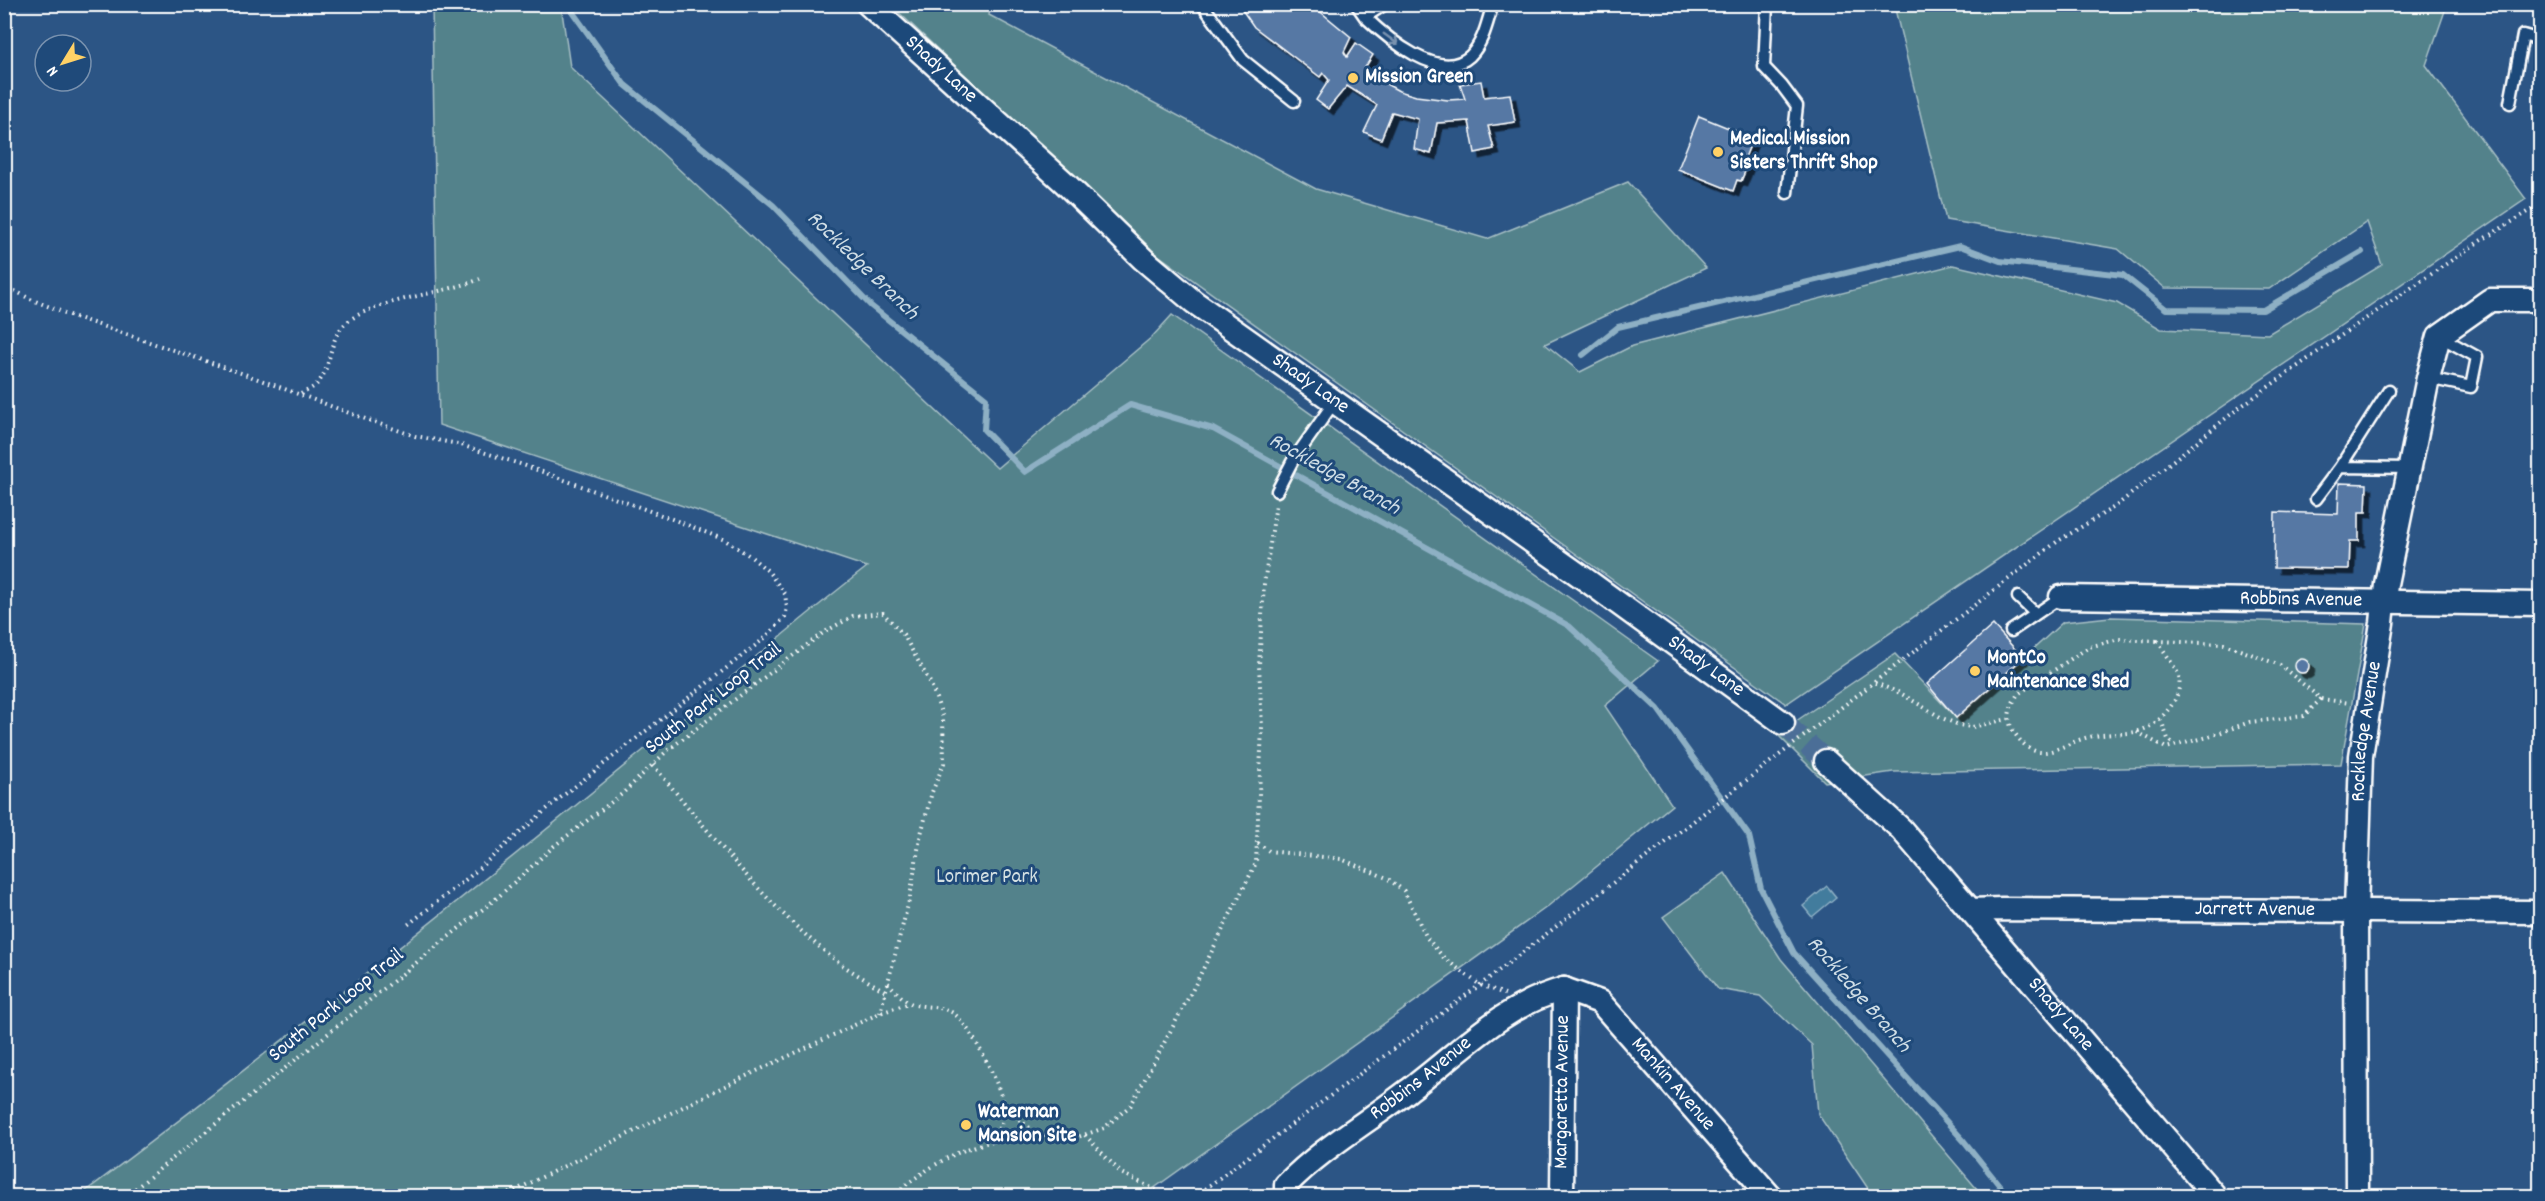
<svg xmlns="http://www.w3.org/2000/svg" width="2545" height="1201" font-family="Dekko,sans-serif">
<defs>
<filter id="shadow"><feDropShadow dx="5.5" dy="5.5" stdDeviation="0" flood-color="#0009"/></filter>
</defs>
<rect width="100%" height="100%" fill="#2c5585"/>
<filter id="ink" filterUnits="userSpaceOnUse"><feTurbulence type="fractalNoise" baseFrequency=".0167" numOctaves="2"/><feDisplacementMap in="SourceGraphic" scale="12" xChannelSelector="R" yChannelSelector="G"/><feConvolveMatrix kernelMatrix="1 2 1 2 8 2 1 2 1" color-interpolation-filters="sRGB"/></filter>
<g filter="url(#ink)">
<path fill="#52828b" stroke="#a8c0c5" stroke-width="1.5" d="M432,5H561L570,67L997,468L1152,337L1172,315L1658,661L1605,706L1672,805L1547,907L1143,1196H79C273,1051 463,898 651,744C723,685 793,624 867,567L439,425Z
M891,5H991L989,15L1316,189L1487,239L1628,182L1706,268L1545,344L1580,372L1632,346L1953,265L2117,303L2161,329L2268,334L2382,265L2367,222L2269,289L2165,288L2118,249L1946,220L1894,5H2447L2426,65L2526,199L1786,704L1144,245Z
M2110,617L2366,624L2341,764L1893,772L1825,782L1777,734L1895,654L1957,719L2063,622Z
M1725,873L1781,959L1983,1196H1873L1818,1114L1812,1045L1760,996L1718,989L1663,917Z"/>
<path fill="#437c9d" stroke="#8eb0c4" stroke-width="1.5" d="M1827,886L1836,897L1812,917L1803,906Z"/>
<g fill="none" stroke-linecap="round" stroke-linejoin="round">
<path stroke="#8eb0c4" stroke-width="6" d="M571,4L569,7L624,84L773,205L871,306L986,398L984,430L1025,472L1130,405L1213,429L1569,626L1658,709L1749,836L1761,889L1794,953L1964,1141L2008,1196
M1583,355L1618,327L1960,246L2000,261L2123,275L2166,309L2263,310L2362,252"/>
</g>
<path fill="#5678a4" stroke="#fff" stroke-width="1.5" filter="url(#shadow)" d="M1238,4H1311L1351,37L1344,52L1347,57L1356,43L1373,55L1364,69L1388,85L1399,91L1416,96L1448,100L1465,99L1460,84L1481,81L1484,97L1510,94L1515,122L1488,126L1494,149L1475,153L1469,121L1437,123L1431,154L1414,149L1418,119L1392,112L1381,139L1364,132L1377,105L1347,86L1328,109L1316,100L1329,80L1323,73L1320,77L1254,27Z
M1699,116L1753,138L1744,160L1749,162L1741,181L1737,180L1733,191L1678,169Z
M2339,483L2367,484L2366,512H2359V541H2350L2349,569L2274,568L2275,512L2338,514Z
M1993,625L2023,658L1956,718L1927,684Z
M2295 666a7 7 0 1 1 14 0a7 7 0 1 1-14 0Z"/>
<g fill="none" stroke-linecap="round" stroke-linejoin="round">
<path stroke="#4c6e97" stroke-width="22" stroke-dasharray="22 11" stroke-linecap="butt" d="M1783,723L1826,761"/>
<defs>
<path id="service" d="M1202,4L1243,60L1294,101
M1356,4L1365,17
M1385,4L1365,17C1386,37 1440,84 1470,56C1484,42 1487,22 1493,4
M1767,4L1764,67L1782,86L1797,106L1787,193
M2510,103L2523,35L2540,40
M2428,378L2471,387L2477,357L2439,336
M2340,467L2389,390
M1277,491L1292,462L1335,401
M2316,499L2340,467L2409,468
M2018,597L2036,614
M2011,631L2061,597"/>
<g id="minor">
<path id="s1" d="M868,4L1065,183L1143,259L1194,302L1589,582L1783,723"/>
<path id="s2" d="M2061,597L2540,604"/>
<path id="s3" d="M1826,761L1901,829L2215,1196"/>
<path id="s4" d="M1970,910L2002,909L2540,912"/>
<path id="s5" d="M1564,989L1600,1002L1770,1196"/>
<path id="s6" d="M1286,1196V1185C1323,1147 1368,1122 1409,1090C1459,1053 1502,1005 1564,989"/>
<path id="s7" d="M1562,1196L1564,989"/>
<path id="s8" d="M2357,1196L2356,911L2361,756L2382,623L2386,584L2428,378L2439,336L2490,300H2540"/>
</g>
</defs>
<use href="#service" stroke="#fff" stroke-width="15"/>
<use href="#minor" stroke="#fff" stroke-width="27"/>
<path stroke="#fff" stroke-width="4" stroke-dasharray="1.5 4.5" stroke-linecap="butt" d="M4,285L30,299L75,317L247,375L371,421L415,436L458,444L526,466L672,519L725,540L750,556L768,571L785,594L787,608L785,617L765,638L555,802L469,877L405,927
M301,394C306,391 313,388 317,384C332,368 328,341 344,325C368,300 445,294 480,279
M1875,683L1900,693L1942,718L1959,725L1972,727L2008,719
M2321,699L2350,703
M2161,720L2168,739L2174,745
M2137,732L2166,748L2208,737L2250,722L2304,716L2321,699L2280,665L2224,644L2158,641C2162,649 2178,671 2179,676C2181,687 2177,698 2171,706C2146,739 2130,731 2094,736C2061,741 2040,772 2014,732C2005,719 2010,706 2018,694L2089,647L2119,639L2158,641
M653,765C711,834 769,910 842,965C856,974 871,983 885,991
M1258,843L1269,851L1341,859L1387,878L1404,891L1427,938L1444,958L1480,985L1505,994
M888,983C895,990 903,1000 912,1004C926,1008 940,1005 953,1013C970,1024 1004,1090 1004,1110C1005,1123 996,1132 989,1142
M1005,1108L1036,1133L1052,1137H1078L1104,1128L1131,1105L1194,987L1256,863L1262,727L1259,665L1264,584L1276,504
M1085,1135L1121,1173L1168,1196
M126,1196L498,897L554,846L622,794L668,750L823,633L853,616L883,613L903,634L931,684L943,718L944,763L932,792L920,838L910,897L880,1013
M504,1196L723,1087L880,1013L910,1003
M892,1196C920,1173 953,1150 990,1142C1005,1139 1020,1137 1036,1133
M1195,1196L1480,985L2058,541L2116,506L2240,407L2349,330L2480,241L2540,205"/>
<use href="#service" stroke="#1f4a7a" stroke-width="10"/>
<use href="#minor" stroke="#1f4a7a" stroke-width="22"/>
</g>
<defs><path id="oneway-shaft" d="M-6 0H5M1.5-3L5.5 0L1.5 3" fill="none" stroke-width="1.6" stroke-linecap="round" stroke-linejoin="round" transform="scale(1.5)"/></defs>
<use stroke="#7992af" href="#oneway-shaft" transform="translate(1391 39) rotate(36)"/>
</g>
<g fill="#ffd166" stroke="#1f4a7a" stroke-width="2">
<circle cx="1353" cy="78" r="6"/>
<circle cx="1718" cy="152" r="6"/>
<circle cx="1975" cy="671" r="6"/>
<circle cx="966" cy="1125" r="6"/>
</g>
<g text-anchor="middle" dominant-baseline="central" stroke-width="6" stroke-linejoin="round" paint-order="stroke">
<g font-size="21" fill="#fff" stroke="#1f4a7a">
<text stroke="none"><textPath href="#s1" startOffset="98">Shady Lane</textPath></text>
<text stroke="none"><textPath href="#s1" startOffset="584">Shady Lane</textPath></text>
<text stroke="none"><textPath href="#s2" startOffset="240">Robbins Avenue</textPath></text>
<text stroke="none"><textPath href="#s1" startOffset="1070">Shady Lane</textPath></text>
<text transform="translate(714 699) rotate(-38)">South Park Loop Trail</text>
<text stroke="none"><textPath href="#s8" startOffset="465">Rockledge Avenue</textPath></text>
<text stroke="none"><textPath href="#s4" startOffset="285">Jarrett Avenue</textPath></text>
<text transform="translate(337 1006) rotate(-39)">South Park Loop Trail</text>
<text stroke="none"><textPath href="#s3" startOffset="346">Shady Lane</textPath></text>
<text stroke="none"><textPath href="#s6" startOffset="183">Robbins Avenue</textPath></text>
<text stroke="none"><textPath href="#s5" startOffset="148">Mankin Avenue</textPath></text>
<text stroke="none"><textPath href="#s7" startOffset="104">Margaretta Avenue</textPath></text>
</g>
<g font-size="21" font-weight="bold" fill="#fff" stroke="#1f4a7a" text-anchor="start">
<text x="1365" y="78">Mission Green</text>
<text x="1730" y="140">Medical Mission<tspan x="1730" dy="24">Sisters Thrift Shop</tspan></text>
<text x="1987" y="659">MontCo<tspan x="1987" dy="24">Maintenance Shed</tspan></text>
<text x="978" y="1113">Waterman<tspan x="978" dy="24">Mansion Site</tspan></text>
</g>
<g font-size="21" fill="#d4e0e2" stroke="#1f4a7a">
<text x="987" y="878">Lorimer Park</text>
</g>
<g font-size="22" font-style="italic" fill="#d0dee6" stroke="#1f4a7a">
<text transform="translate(862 266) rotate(44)">Rockledge Branch</text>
<text transform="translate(1334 475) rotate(29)">Rockledge Branch</text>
<text transform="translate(1858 995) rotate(49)">Rockledge Branch</text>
</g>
</g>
<rect width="2545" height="1201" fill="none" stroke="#1f4a7a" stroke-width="24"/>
<rect x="12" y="12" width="2521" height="1177" fill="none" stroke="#fff" stroke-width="2" filter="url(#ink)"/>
<g transform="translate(63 63) rotate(232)"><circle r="28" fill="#1f4a7a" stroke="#7992af" stroke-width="1.5"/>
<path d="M0-4.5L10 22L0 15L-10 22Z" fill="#ffd166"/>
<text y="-9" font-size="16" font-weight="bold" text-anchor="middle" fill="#ffffff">N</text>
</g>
</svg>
